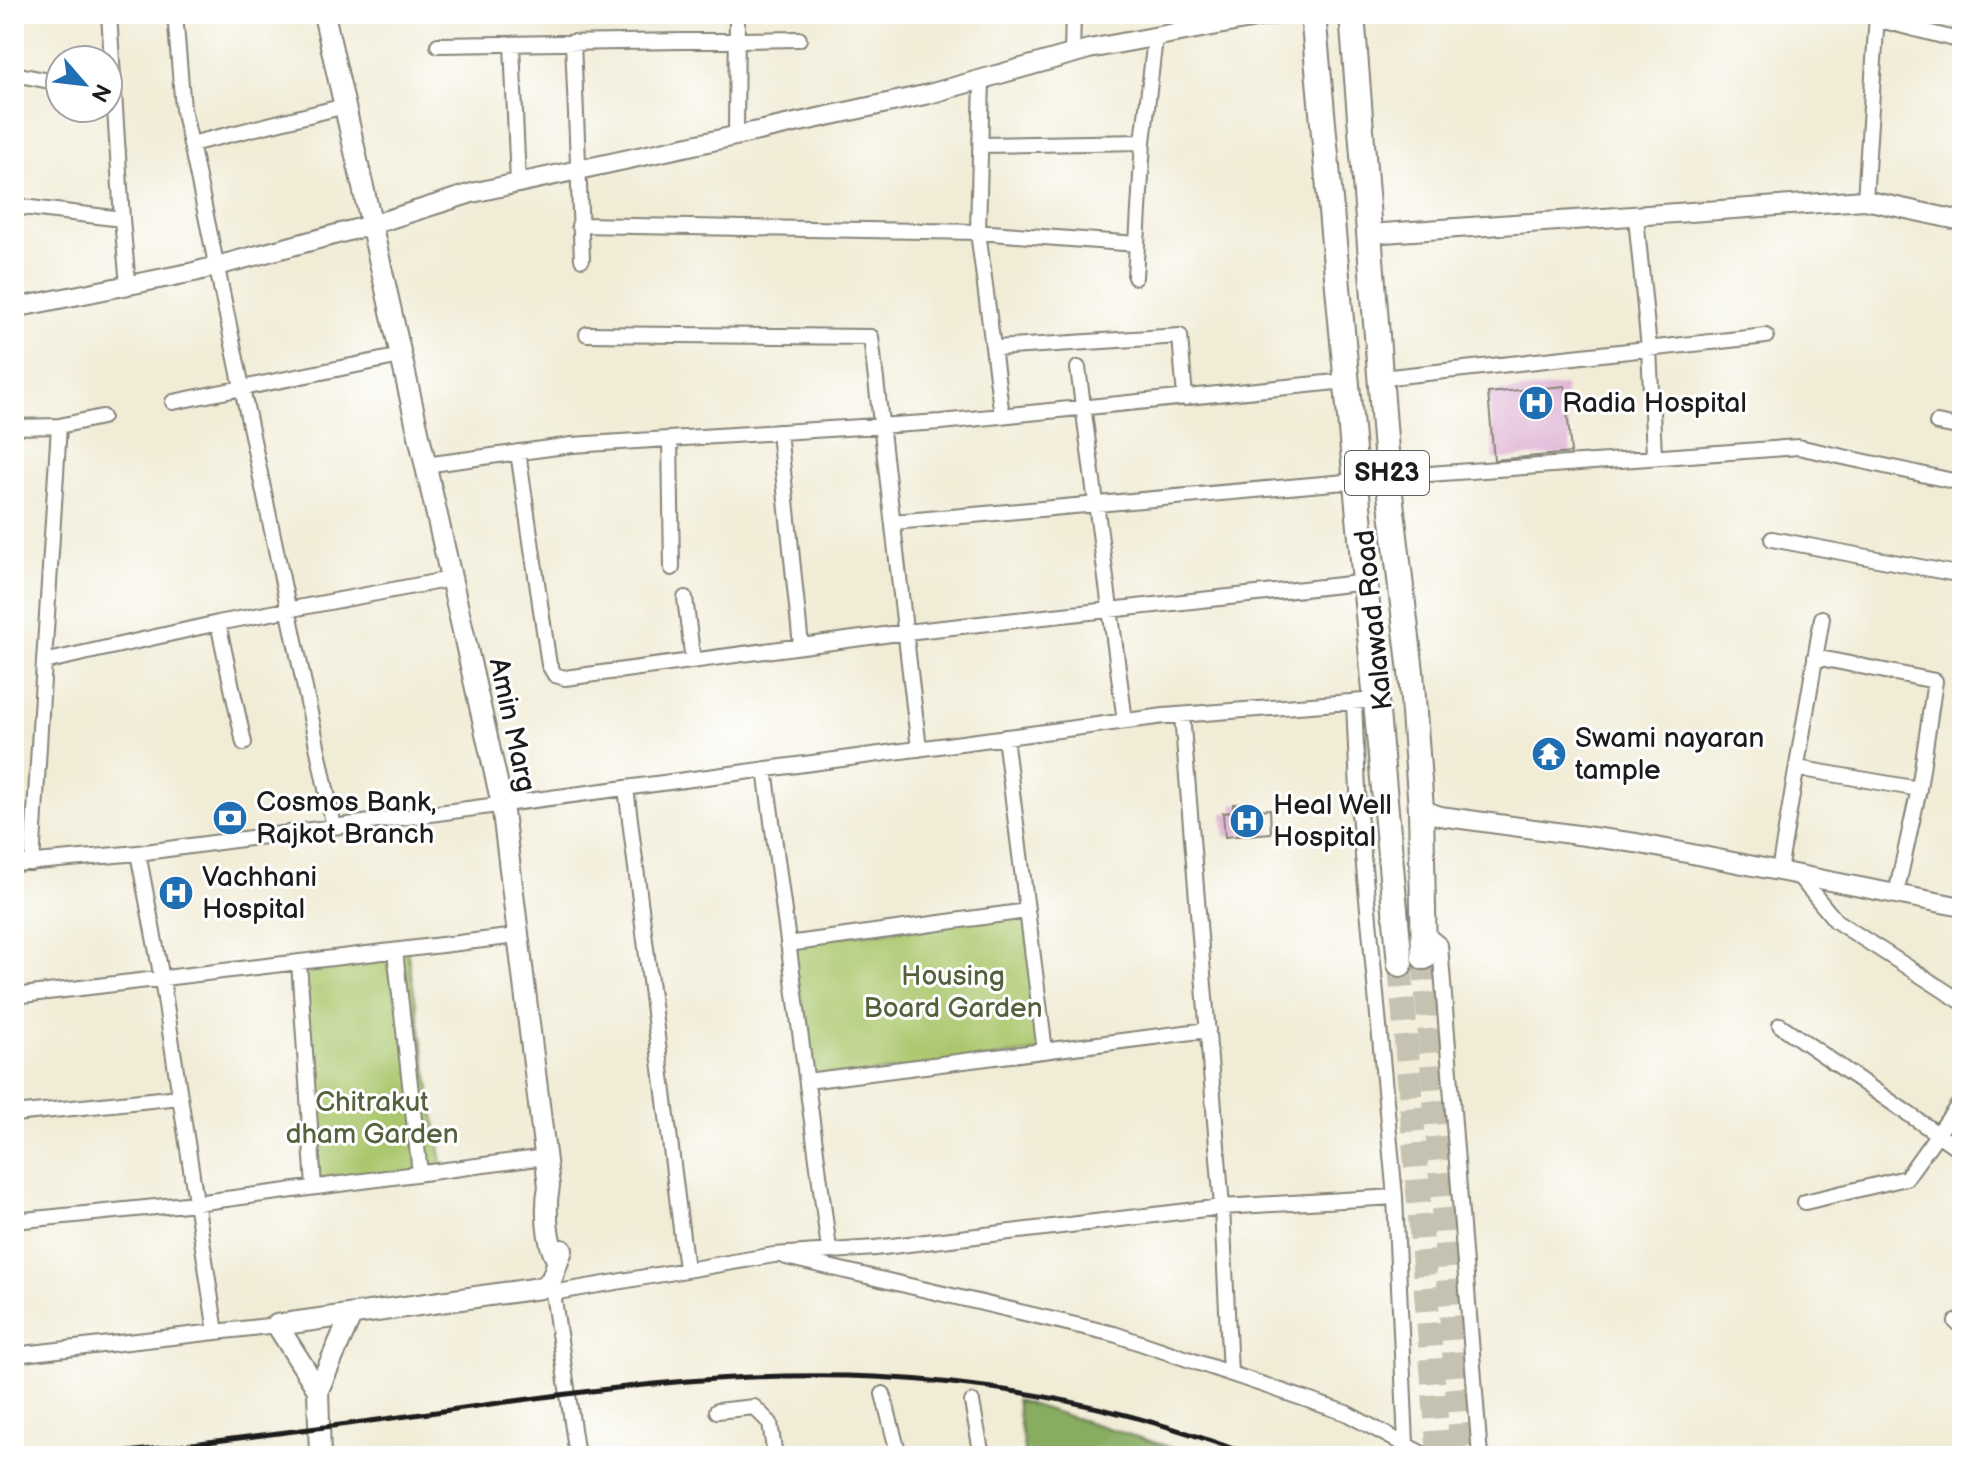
<svg xmlns="http://www.w3.org/2000/svg" width="1976" height="1470" font-family="'Balsamiq Sans',sans-serif">
<rect width="100%" height="100%" fill="#fff"/>
<filter id="ink" filterUnits="userSpaceOnUse"><feTurbulence type="fractalNoise" baseFrequency=".0125" numOctaves="2"/><feDisplacementMap in="SourceGraphic" scale="16" xChannelSelector="R" yChannelSelector="G"/><feConvolveMatrix kernelMatrix="1 2 1 2 8 2 1 2 1" color-interpolation-filters="sRGB"/></filter>
<filter id="wash" filterUnits="userSpaceOnUse"><feTurbulence type="fractalNoise" baseFrequency=".006" numOctaves="4" result="noise"/><feDisplacementMap in="SourceGraphic" scale="32" xChannelSelector="R" yChannelSelector="G"/><feGaussianBlur stdDeviation="1.8" result="paint"/><feColorMatrix in="noise" values="0 0 0 0 0 0 0 0 0 0 0 0 0 0 0 0 0 1.4 0 .05"/><feComposite in="paint" operator="in"/></filter>
<g filter="url(#wash)">
<rect width="100%" height="100%" fill="#f1ecd6"/>
<path fill="#abc76d" stroke="#647244" stroke-width="2" d="M1027,911L1045,1051L807,1081L788,944Z
M407,949L443,1170L314,1187L299,962Z"/>
<path fill="#88ac60" stroke="#52643e" stroke-width="2" d="M1016,1400L1199,1456H1025Z"/>
<g id="blocks">
<path fill="#ddaed1" d="M1565,386L1571,453L1494,460L1488,393Z
M1256,803V810L1270,809L1271,833L1225,837L1223,813L1233,812V804Z"/>
</g>
</g>
<g filter="url(#ink)">
<use href="#blocks" fill-opacity="0" stroke="#868479" stroke-width="2"/>
<g fill="none" stroke-linecap="round" stroke-linejoin="round">
<path stroke="#c6c2b1" stroke-width="24" stroke-dasharray="24 12" stroke-linecap="butt" d="M1424,957L1462,1456
M1400,964L1439,1456"/>
<defs>
<path id="minor" d="M109,14L122,219
M175,14L183,109L191,144
M1876,19L1962,41
M1183,33L1184,14
M573,42L582,259
M512,44L518,183
M438,45L799,39
M1072,54L1073,14
M14,74L60,83
M982,79L978,232L1002,416
M736,136L737,14
M981,145L1143,142
M1865,200L1877,14
M14,206L122,219L128,285
M1636,218L1649,348L1654,455
M579,225L978,232L1137,244L1143,142L1155,38
M1135,277L1137,244
M587,334L871,337L919,749
M996,348L1180,336L1185,398
M1078,368L1125,721
M1381,378L1766,336
M173,402L401,356
M1937,423L1962,428
M14,427L59,426L102,417
M779,432L801,646
M670,439L672,568
M518,452L549,665L555,675L565,678L906,632L1368,582
M425,465L572,445L941,422L1346,381
M1388,477L1798,447L1962,483
M894,522L1356,481
M1772,539L1962,575
M685,598L693,661
M218,623L244,743
M1815,657L1935,681L1919,789L1896,894
M44,662L59,426
M1354,702L1359,813L1395,1197L1406,1444
M1182,715L1222,1207L1230,1373
M1005,737L1045,1051
M1797,768L1919,789
M765,769L829,1249
M626,788L686,1269
M334,827L191,144L345,106
M138,853L162,979L216,1332
M32,863L44,662L218,623L451,579
M14,864L138,853L1164,716L1377,700
M1779,871L1822,618
M1797,874L1836,921L1962,1002
M1424,932L1440,945L1480,1456
M788,944L1027,911
M395,951L420,1173
M299,962L314,1187
M14,996L517,936
M1780,1025L1962,1151
M807,1081L1208,1030
M14,1114L180,1097
M1805,1202L1906,1178L1962,1100
M14,1221L196,1203L545,1157
M786,1257L1114,1334L1346,1413L1426,1456
M552,1286L577,1456
M552,1293L774,1255L875,1248L1222,1207L1395,1197
M1956,1322L1962,1320
M14,1355L277,1325
M883,1394L899,1456
M972,1402L982,1456
M717,1411L754,1407L770,1423L775,1456"/>
<path id="tertiary" d="M1369,234L1865,200L1962,221
M14,308L194,272L371,225L472,193L929,94L1089,49L1277,14
M1421,809L1440,816L1636,843L1962,907"/>
<path id="secondary" d="M324,14L502,804L549,1186C545,1206 546,1242 557,1260
M318,1390L277,1325L540,1288L551,1281L562,1250
M320,1456L318,1390L351,1316"/>
<path id="primary" d="M1313,14L1400,964
M1352,14L1388,477L1411,672L1421,809L1424,957"/>
</defs>
<use href="#minor" stroke="#868479" stroke-width="18"/>
<use href="#tertiary" stroke="#868479" stroke-width="22"/>
<use href="#secondary" stroke="#868479" stroke-width="24"/>
<use href="#primary" stroke="#868479" stroke-width="28"/>
<use href="#minor" stroke="#fff" stroke-width="14"/>
<use href="#tertiary" stroke="#fff" stroke-width="18"/>
<use href="#secondary" stroke="#fff" stroke-width="20"/>
<use href="#primary" stroke="#fff" stroke-width="24"/>
<path stroke="#1c1c1c" stroke-width="5" d="M95,1456C209,1442 322,1428 436,1412C581,1391 729,1370 875,1377C1003,1383 1132,1409 1252,1456"/>
</g>
</g>
<defs>
<symbol id="hospital-disc" viewBox="-11 -11 22 22"><circle r="9.5" fill="#1f6fb2" stroke="#fff"/><path d="M-5-5h3v3.5h4V-5h3V5h-3V1.5h-4V5h-3Z" fill="#fff"/></symbol>
<symbol id="temple-disc" viewBox="-11 -11 22 22"><circle r="9.5" fill="#1f6fb2" stroke="#fff"/><path d="M0-6L5-2H3V0L6.5 2.5H4V6H1.5V3h-3V6H-4V2.5H-6.5L-3 0V-2H-5Z" fill="#fff"/></symbol>
<symbol id="bank-disc" viewBox="-11 -11 22 22"><circle r="9.5" fill="#1f6fb2" stroke="#fff"/><path d="M-6-4H6V4H-6ZM0-2.3a2.3 2.3 0 1 0 0 4.6a2.3 2.3 0 1 0 0-4.6Z" fill="#fff"/></symbol>
</defs>
<g fill-rule="evenodd">
<use href="#hospital-disc" x="1516" y="383" width="40" height="40"/>
<use href="#temple-disc" x="1529" y="734" width="40" height="40"/>
<use href="#bank-disc" x="210" y="798" width="40" height="40"/>
<use href="#hospital-disc" x="1227" y="801" width="40" height="40"/>
<use href="#hospital-disc" x="156" y="873" width="40" height="40"/>
</g>
<g text-anchor="middle" dominant-baseline="central" stroke-width="6" stroke-linejoin="round" paint-order="stroke">
<rect fill="#fff" stroke="#606060" stroke-width="2" x="1345" y="451" width="84" height="44" rx="6"/>
<g font-size="26" font-weight="bold" fill="#1c1c1c">
<text x="1387" y="473">SH23</text>
</g>
<g font-size="28" fill="#1c1c1c" stroke="#fff" text-anchor="start">
<text x="1562" y="403">Radia Hospital</text>
<text x="1575" y="738">Swami nayaran<tspan x="1575" dy="32">tample</tspan></text>
<text x="256" y="802">Cosmos Bank,<tspan x="256" dy="32">Rajkot Branch</tspan></text>
<text x="1273" y="805">Heal Well<tspan x="1273" dy="32">Hospital</tspan></text>
<text x="202" y="877">Vachhani<tspan x="202" dy="32">Hospital</tspan></text>
</g>
<g font-size="28" fill="#1c1c1c" stroke="#fff">
<text transform="translate(1374 620) rotate(-96)">Kalawad Road</text>
<text transform="translate(512 725) rotate(78)">Amin Marg</text>
</g>
<g font-size="28" fill="#55603c" stroke="#fff">
<text x="953" y="976">Housing<tspan x="953" dy="32">Board Garden</tspan></text>
<text x="372" y="1102">Chitrakut<tspan x="372" dy="32">dham Garden</tspan></text>
</g>
</g>
<rect width="1976" height="1470" fill="none" stroke="#fff" stroke-width="48"/>
<g transform="translate(84 84) rotate(118)"><circle r="38" fill="#ffffff" stroke="#a4a4a4" stroke-width="2"/>
<path d="M0-6L14 30L0 20L-14 30Z" fill="#1f6fb2"/>
<text y="-12" font-size="22" font-weight="bold" text-anchor="middle" fill="#1c1c1c">N</text>
</g>
</svg>
